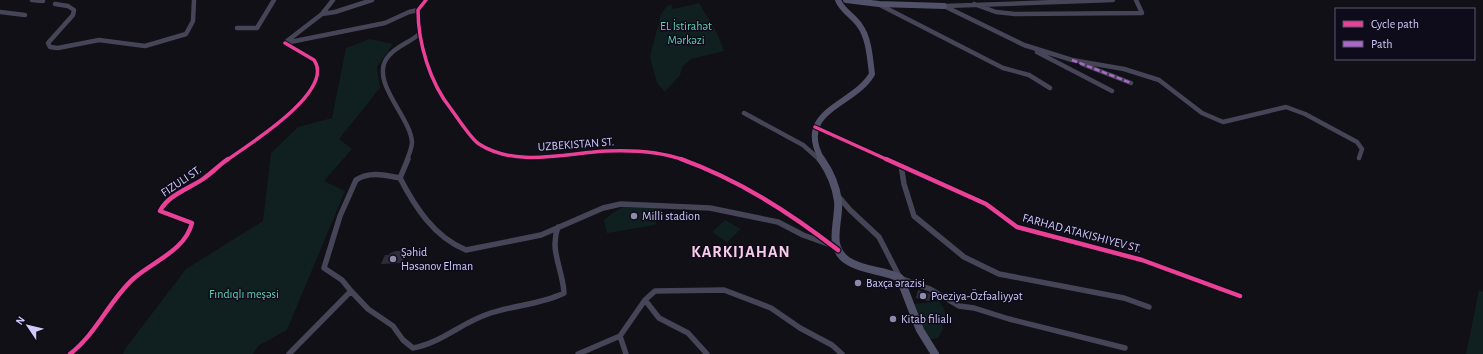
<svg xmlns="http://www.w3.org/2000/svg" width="1483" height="354" font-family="'Alegreya Sans',sans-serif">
<rect width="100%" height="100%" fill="#101016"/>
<path fill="#102020" d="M699,3L717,33L724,51L691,59L682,67L680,75L665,92L657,83L650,57L661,14L666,7L671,4L673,9Z
M370,39L393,44L377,67L380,88L339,139L352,149L324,181L345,191L287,330L258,346L253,354H123L125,349L186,269L263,221L271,153L298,127L332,118L346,48Z
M627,205L662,209L655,225L607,233L604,220L614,212Z
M725,220L741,229L727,242L712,232Z
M1479,290L1483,292V354H1466Z
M939,301L944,309L946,317L942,320L943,329L938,338L929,340L922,328V323L914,304Z"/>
<path fill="#2e2c39" d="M396,251H405L402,263L381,264L385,255H389L390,253Z
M918,290L931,294L929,301L916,298Z"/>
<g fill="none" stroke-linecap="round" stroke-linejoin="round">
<path stroke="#454557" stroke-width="4.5" d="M32,0L43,1
M426,0L418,10C418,43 430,83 451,109C457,117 471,139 479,144C516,168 566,153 607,151C633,150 659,151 684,160
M55,4L68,6L74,10L73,15L48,43L50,47L58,48L99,40L145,46L186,34L193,21L194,0
M974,4L996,12L1015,14L1142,13L1136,0
M880,5L1003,68L1029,75L1050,88
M944,6L1026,46
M945,6L1113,0
M0,12L25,15
M322,14L335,12L372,0
M237,28H257L274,0
M287,41L322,14L333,0
M285,43L385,23L409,12L418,10
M1024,45L1072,60L1124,69L1159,80L1202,113L1223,122L1286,107L1305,114L1357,142L1362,149L1359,158
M1037,52L1112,91
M1082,64L1131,83
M744,113L803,145L820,160
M815,127L888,160
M227,160C248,145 336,91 314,60L285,43
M407,160C409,154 412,148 412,142C410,116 370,82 387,58C395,46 410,43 419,34"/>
<path stroke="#454557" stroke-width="5.5" d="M681,159C739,180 789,212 838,250
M819,159L821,161
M886,159L986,204L1017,227L1142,260L1240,296
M901,165L904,184L914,216L964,257L999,274L1124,298L1149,307
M400,178C415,207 434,237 466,250L541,235L603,208L621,204L710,208L778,222L803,235L828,244
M400,178L408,159
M838,196L850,210L879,237L900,278L930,289L959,306L974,308L1009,319L1125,348
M351,291L368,309L393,326L403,340L413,348C441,343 461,323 488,314C513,305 540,305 564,293C563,270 549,250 558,227
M645,300L659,318L688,333L707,354
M620,336L626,354
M70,354C97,333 109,301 133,279C153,261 185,251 192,223L160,211C168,195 190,188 203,179C212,173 219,165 228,159
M289,354L351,291L342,280L324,268L340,216L356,180C369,171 385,175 400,178
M578,354L620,336L645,300L655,291L724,290L771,308L800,328L832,345L842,354"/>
<path stroke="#51516a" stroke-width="6" d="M846,0L879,4L944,6
M822,160C794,110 854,106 872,74C870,59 869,38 860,26C854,16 842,11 838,0"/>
<path stroke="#51516a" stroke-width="8" d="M821,159C830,172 836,185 838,201C840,222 826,247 848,261C863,271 884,270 900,278L920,330L935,354"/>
<path stroke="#ac68c9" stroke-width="2.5" stroke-dasharray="5.5 2.5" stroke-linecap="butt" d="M1072,60L1131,83"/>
<defs>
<path id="cycleway-far1" d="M426,0L418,10C418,43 430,83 451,109C457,117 471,139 479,144C516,168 566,153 607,151C633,150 659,151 684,160
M815,127L888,160
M227,160C248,145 336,91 314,60L285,43"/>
<path id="cycleway" d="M681,159C739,180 789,212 838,250
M886,159L986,204L1017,227L1142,260L1240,296
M70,354C97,333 109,301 133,279C153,261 185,251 192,223L160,211C168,195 190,188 203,179C212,173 219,165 228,159"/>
</defs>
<use href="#cycleway-far1" stroke="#0e0c1a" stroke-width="5.5"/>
<use href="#cycleway" stroke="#0e0c1a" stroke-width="7"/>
<use href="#cycleway-far1" stroke="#ea4096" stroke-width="3.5"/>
<use href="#cycleway" stroke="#ea4096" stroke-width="4.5"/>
</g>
<g fill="#8c89aa" stroke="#0e0c1a" stroke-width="1.5">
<circle cx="634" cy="216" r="4"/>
<circle cx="393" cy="259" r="4"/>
<circle cx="858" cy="283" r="4"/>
<circle cx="923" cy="296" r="4"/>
<circle cx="893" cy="319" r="4"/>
</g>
<g text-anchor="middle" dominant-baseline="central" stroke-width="3" stroke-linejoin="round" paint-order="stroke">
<g font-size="12" fill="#5ed3b3" stroke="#0e0c1a">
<text x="686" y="26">EL İstirahət<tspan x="686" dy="14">Mərkəzi</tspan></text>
<text x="244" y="294">Fındıqlı meşəsi</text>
</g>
<g font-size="12" fill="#cecafa" stroke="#0e0c1a">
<text transform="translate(576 144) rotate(-4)">UZBEKISTAN ST.</text>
<text transform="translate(181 181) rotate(-34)">FIZULI ST.</text>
<text transform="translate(1082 233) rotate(15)">FARHAD ATAKISHIYEV ST.</text>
</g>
<g font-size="12" fill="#cecafa" stroke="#0e0c1a" text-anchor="start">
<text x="642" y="216">Milli stadion</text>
<text x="401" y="252">Şəhid<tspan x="401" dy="14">Həsənov Elman</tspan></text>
<text x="866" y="283">Baxça ərazisi</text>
<text x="931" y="296">Poeziya-Özfəaliyyət</text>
<text x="901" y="319">Kitab filialı</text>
</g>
<g font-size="16" font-weight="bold" letter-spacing="1" fill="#fbccea" stroke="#0e0c1a">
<text x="741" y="252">KARKIJAHAN</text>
</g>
</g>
<rect x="1335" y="8" width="140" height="52" fill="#0e0c1a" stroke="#5b5874"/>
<rect x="1343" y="21" width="20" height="6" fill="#ea4096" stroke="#5b5874"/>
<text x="1371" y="28" font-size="12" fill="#cecafa">Cycle path</text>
<rect x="1343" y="41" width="20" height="6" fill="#ac68c9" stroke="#5b5874"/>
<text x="1371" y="48" font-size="12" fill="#cecafa">Path</text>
<g transform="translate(28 326) rotate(305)" stroke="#0e0c1a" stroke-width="3" paint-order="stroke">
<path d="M0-3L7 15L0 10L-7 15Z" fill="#cecafa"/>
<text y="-6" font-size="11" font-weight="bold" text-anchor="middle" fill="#cecafa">N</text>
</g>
</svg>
